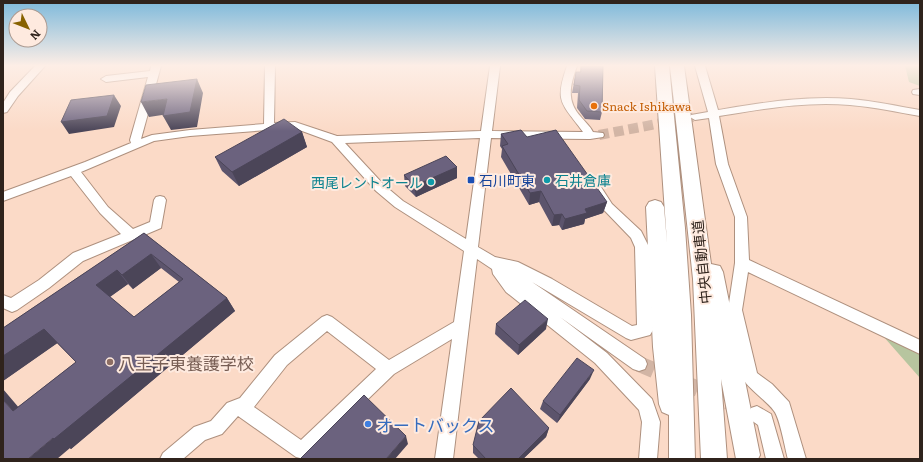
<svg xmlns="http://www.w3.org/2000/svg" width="923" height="462" font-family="Literata,'Noto Sans JP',serif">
<rect width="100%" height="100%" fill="#fbdac7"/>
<path fill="#b7c59f" d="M905,66H920V86L909,82Z
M883,336L920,354V378Z"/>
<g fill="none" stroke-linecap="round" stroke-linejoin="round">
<path stroke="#d2b5a5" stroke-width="10" stroke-dasharray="10 5" stroke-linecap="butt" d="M599,135L693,117"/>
<path stroke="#d2b5a5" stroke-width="16" stroke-dasharray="16 8" stroke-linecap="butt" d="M639,364L741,407"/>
<defs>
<path id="minor" d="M35,66H45L18,96L7,112L3,113V103L10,92Z
M151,66H161L141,139L152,135L190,130L264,124L265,66H275L274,123L295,122L337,136L481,131L490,66H500L492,131L583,132C562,103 554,103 567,66H577C570,85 566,101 581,117C585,122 590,126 593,132L603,133L604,135L603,137L590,139L491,138L478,247L495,257L518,262L552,279L632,326L637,325L635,247L631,238L604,210L591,190L593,187L597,186L601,187L612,204L641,231L649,247L653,330L650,335L631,340L626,338L532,282L645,359L647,364L645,369L639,371L633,369L560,317L607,353L652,399L660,422L657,459H639L642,422L639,410L595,363L506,292L493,274L492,269L477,259L453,459H435L452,339L394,374L308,457L304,459L296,457L238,416L222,434L205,440L183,459H160L163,453L194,427L211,421L227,403L240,398L275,355L322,317L327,315L332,317L389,360L454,322L464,251L395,207L376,191L332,142L294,128L190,136L154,141L81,172L108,207L133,229L150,222L154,200L156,197L160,196L164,197L166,200L161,228L83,261L49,288L17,310L12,312L3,308V295L11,298L39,280L73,253L121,234L100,213L71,176L3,201V192L85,162L131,143L130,140L148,77L106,82L101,79L106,76L150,71ZM480,138L466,239L403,201L384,185L345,143ZM327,331L376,369L301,440L254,407L287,365Z
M695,66H705L718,110C761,103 806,95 851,99C874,101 897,106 920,110V116C897,112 874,107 850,105C806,101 763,109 719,116L728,164L747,217L749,260L920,340V354L748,272L742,310L757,373L772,384L789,402L806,459H788C785,449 780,418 774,411C766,400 747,388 742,377L728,310L735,263V217L716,164L709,118L695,120L690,117L691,115L708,112Z
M920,89V95L913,94L912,92L913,90Z
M757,406L771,414L784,459H766L758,425L751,420L748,414L751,408Z"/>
<path id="highway" d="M655,66H669L685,228L691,315L695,459H669V415L662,412L659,404L653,347L646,207L649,202L655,200L661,202L664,207L667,243Z
M670,66H684L711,264L720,266L723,272L760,455L758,459H736L721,379L727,459H701L693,279Z"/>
</defs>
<use href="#minor" stroke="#ae907e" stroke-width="2"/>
<use href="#highway" stroke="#ae907e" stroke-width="2"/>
<use href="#minor" fill="#fff" fill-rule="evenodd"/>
<use href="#highway" fill="#fff" fill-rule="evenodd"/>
</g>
<path fill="#5c546c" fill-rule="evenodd" d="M581,66H603L602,112L600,120L585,119L577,108L578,93H572L576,72H580Z
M302,132L307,147L239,186L222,171L215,157Z
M501,134L527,137L607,202L603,213L585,219L584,224L562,230L559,225L552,226L539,202L529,205L501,157L502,149L500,146Z
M457,167V178L416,197L405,186L404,175Z
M144,233L227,298L235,311L71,449L18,407L76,362L57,343L3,381V328ZM161,268L179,282L134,317L110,297L128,284L133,289Z
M496,324L546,329L518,355L495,334Z
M590,379L557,423L540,409L543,401Z
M549,428L546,437L523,459H479L473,453V445Z"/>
<path fill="#4b4558" d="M197,79L203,93L197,127L171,130L163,116Z
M114,95L121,106L114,127L69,134L61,122Z
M167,99L175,113L149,117L141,102Z
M302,132L307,147L239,186L232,172Z
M457,167V178L416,197L414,186Z
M541,191L539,202L529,205L530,193Z
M607,202L603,213L585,219L584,224L562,230L565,219L585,209Z
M562,214L559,225L552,226L554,215Z
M151,254L161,268L133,289L122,275Z
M117,270L128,284L108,298L96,285Z
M227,298L235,311L71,449L70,448L57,459H28L53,438Z
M548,319L546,329L518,355L519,345Z
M44,329L59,342L3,381V356Z
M594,370L590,379L557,423L560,415Z
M3,389L31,422L13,411L3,400Z
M549,428L546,437L523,459H518Z
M406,436L408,444L395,459H386Z"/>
<path fill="#6b627e" stroke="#4b4558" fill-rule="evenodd" d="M581,66H603L602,112L587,111L579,100L580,86L574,85L576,72H581Z
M197,79L190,112L163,116L167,99L141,102L146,85Z
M114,95L107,116L61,122L71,100Z
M284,119L302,132L232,172L215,157Z
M521,130L527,137L556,130L607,202L585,209L587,213L565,219L562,214L554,215L541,191L530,193L502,146L508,144L501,134Z
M446,156L457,167L414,186L404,175Z
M144,233L227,298L54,439L53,438L28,459H3V400L13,411L76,362L44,329L3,356V328ZM151,254L183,279L134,317L96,285L117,270L122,275Z
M525,300L548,319L519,345L496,324Z
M577,358L594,370L560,415L543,401Z
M511,388L549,428L518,459H486L473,445L479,421Z
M364,395L406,436L386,459H300Z"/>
<linearGradient id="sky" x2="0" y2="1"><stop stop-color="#7db9db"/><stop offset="0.5" stop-color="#fdeee6"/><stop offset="1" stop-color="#fdeee6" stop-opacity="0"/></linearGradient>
<rect width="923" height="131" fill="url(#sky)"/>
<circle fill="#e8710a" stroke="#feeadf" stroke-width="1.5" cx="594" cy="106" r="4"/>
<rect fill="#1a4fb4" stroke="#feeadf" stroke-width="1.5" x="467" y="176" width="8" height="8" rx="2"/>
<g fill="#0f9aa8" stroke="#feeadf" stroke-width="1.5">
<circle cx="547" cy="180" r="4"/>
<circle cx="431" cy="182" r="4"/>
</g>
<circle fill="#8d6e63" stroke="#feeadf" stroke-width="1.5" cx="110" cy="362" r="4"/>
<circle fill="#3f7fe0" stroke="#feeadf" stroke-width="1.5" cx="368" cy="424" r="4"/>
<g text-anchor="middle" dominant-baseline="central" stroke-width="4" stroke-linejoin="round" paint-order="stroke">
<g font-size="12" fill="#c56008" stroke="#feeadf" text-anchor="start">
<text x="602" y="106">Snack Ishikawa</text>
</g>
<g font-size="14" fill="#164399" stroke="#feeadf" text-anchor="start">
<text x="479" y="180">石川町東</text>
</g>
<g font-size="14" fill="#0d838f" stroke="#feeadf" text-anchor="start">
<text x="555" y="180">石井倉庫</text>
<text x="423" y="182" text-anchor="end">西尾レントオール</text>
</g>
<g font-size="14" fill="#2f231c" stroke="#feeadf">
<text transform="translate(701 262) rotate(-96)">中央自動車道</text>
</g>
<g font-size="17" fill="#785e54" stroke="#feeadf" text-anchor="start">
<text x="118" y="362">八王子東養護学校</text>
</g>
<g font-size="17" fill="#366cbe" stroke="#feeadf" text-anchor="start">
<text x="376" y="424">オートバックス</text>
</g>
</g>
<rect width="923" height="462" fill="none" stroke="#2f231c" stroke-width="8"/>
<g transform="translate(28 28) rotate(133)"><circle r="19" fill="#feeadf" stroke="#ab9a91"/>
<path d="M0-3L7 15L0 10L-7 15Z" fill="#886200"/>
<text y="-6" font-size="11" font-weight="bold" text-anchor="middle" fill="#2f231c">N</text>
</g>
</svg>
